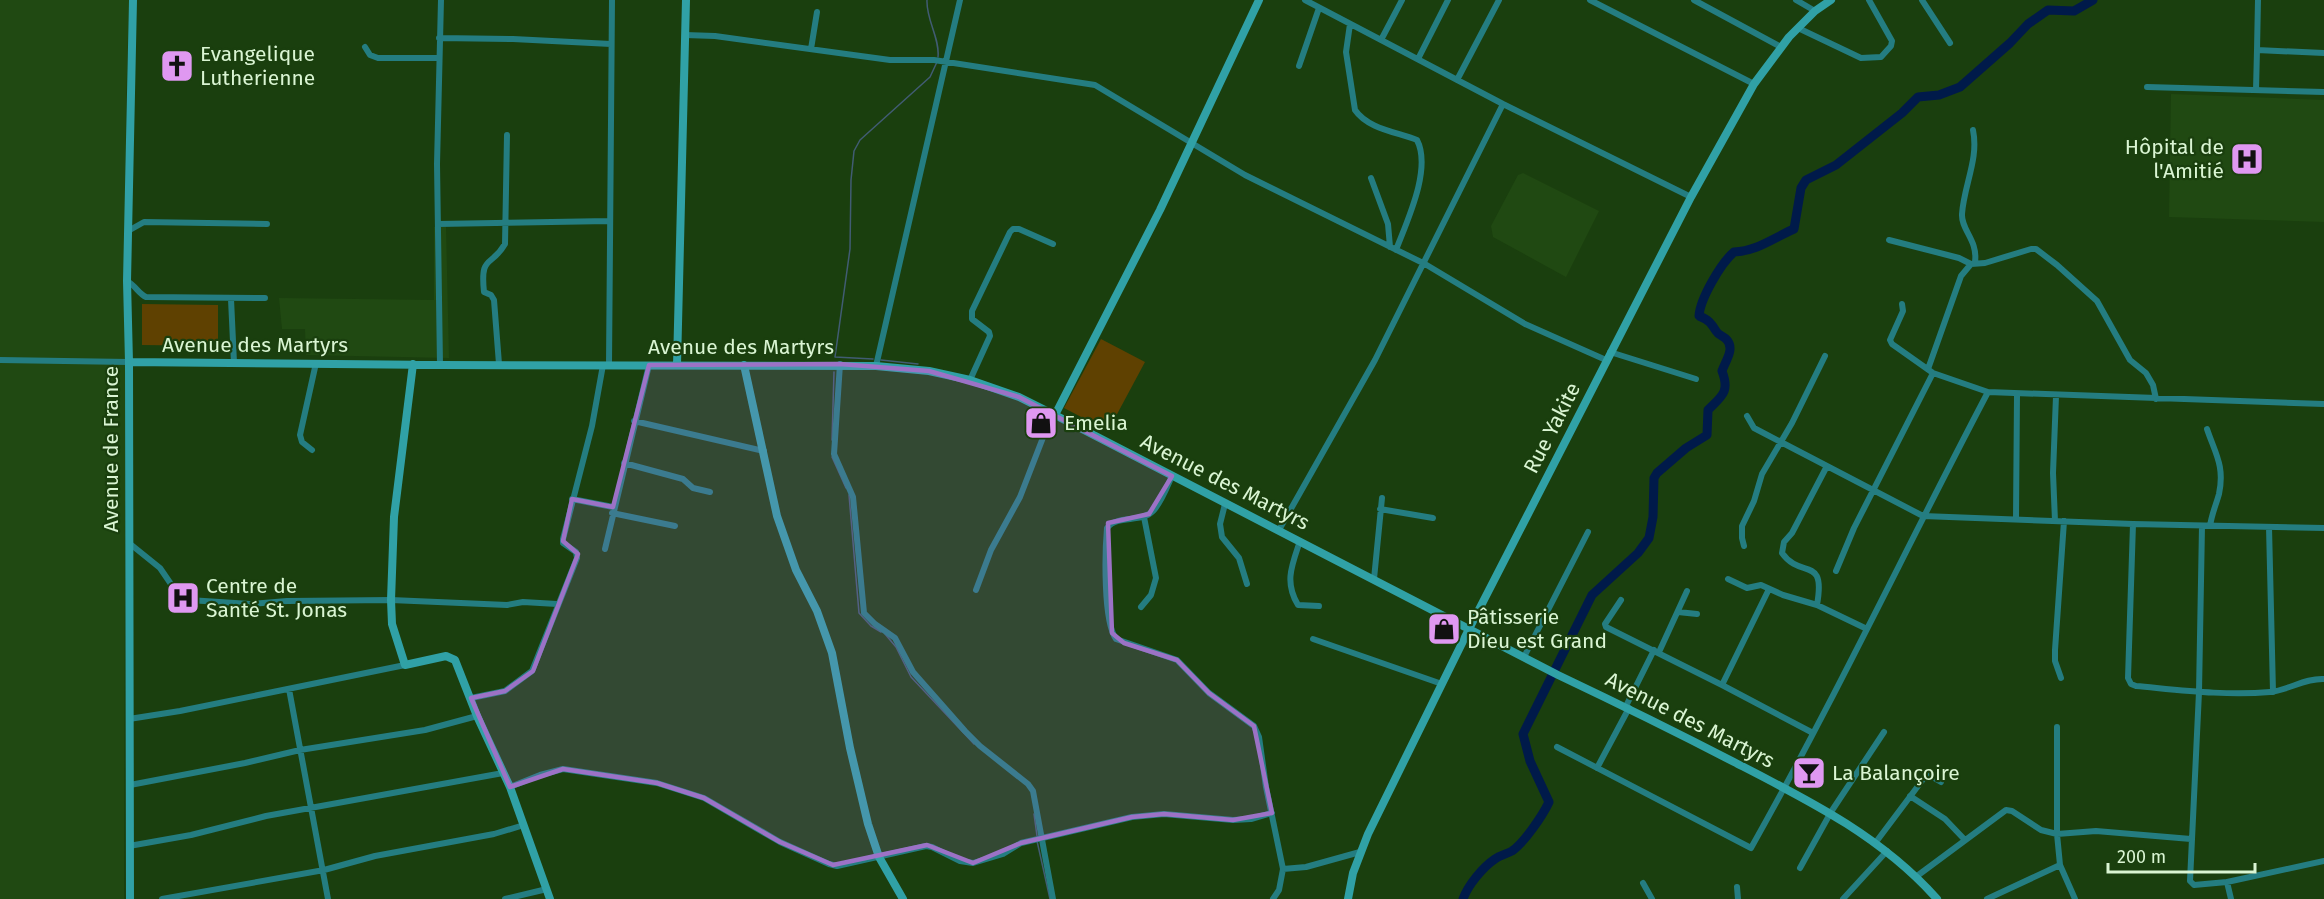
<svg xmlns="http://www.w3.org/2000/svg" width="2324" height="899" font-family="'Fira Sans',sans-serif">
<rect width="100%" height="100%" fill="#1a3f0e"/>
<path fill="#204912" d="M0,0H129L126,108L124,899H0Z
M2171,94L2324,100V222L2169,217Z
M1523,173L1599,211L1566,277L1493,237L1491,226L1518,175Z
M434,227H446L449,358L306,355L305,329H282L279,298L434,300Z"/>
<path fill="#5f4101" d="M142,304L218,305V346L142,345Z
M1101,339L1145,362L1108,431L1064,408Z"/>
<g fill="none" stroke-linecap="round" stroke-linejoin="round">
<path stroke="#415c73" stroke-width="1.5" d="M927,0C926,20 940,38 938,57
M873,359L835,357L850,249L851,180L854,151L860,140L930,77L937,62
M881,360L918,364
M832,440L834,372
M832,457L846,488
M849,495L859,613L871,626L881,632
M885,634L896,647L911,677L974,744
M1034,814L1037,836
M1037,841L1050,899"/>
<path stroke="#001a4a" stroke-width="9" d="M1463,899C1468,885 1483,867 1495,859C1500,855 1507,854 1512,851C1524,843 1543,815 1549,802L1530,761L1523,734L1592,595L1638,553L1649,538L1653,517L1654,478L1657,473L1686,448L1707,435L1708,410C1722,396 1730,392 1722,371C1725,362 1735,349 1727,340C1724,336 1719,336 1716,331C1711,323 1709,320 1699,316C1700,299 1721,263 1734,252C1757,251 1773,238 1794,229L1801,188L1806,180L1836,165L1902,113L1918,97L1939,95L1960,87L2010,43L2028,24L2048,10L2074,11L2093,0"/>
<path stroke="#247d81" stroke-width="6" d="M1305,0L1503,104L1691,197
M1590,0L1754,84
M1694,0L1781,47
M1796,0L1815,11
M1922,0L1950,43
M2258,0L2257,50L2324,53
M1350,24L1346,52L1355,110C1368,129 1397,132 1417,140C1432,169 1407,221 1396,250
M1798,28L1861,58L1881,57L1891,46L1892,41L1869,0
M685,35L715,36L890,60H934L1095,85L1245,175L1425,264L1525,324L1606,360
M439,38L513,39L611,44
M1381,40L1402,0
M365,47L370,55L378,58H439
M811,49L817,12
M1418,59L1448,0
M1299,66L1319,8
M1457,80L1499,0
M2147,87L2324,92
M2256,90L2257,50
M1973,130C1979,159 1964,185 1962,214C1961,230 1978,240 1975,262
M1371,178L1388,224L1390,247
M438,224L609,221
M128,231L144,222L267,224
M1889,240L1959,258L1971,264
M127,281C136,286 138,293 146,297L265,298
M231,299L234,363
M1902,304L1903,311L1890,340L1892,344L1933,373L1988,392
M1610,352L1696,379
M0,360L129,362
M499,364L494,300L491,295L484,292C480,254 491,268 505,244L507,135
M840,364L834,454L853,497L864,613L875,624L895,638L913,672L965,731L980,746L1028,784L1033,791L1053,899
M440,365L437,164L441,0
M609,365L612,0
M876,366L960,0
M1928,369L1961,276L1971,264L1985,263L2031,249H2036L2057,265L2097,301L2130,360L2146,373L2153,385L2156,399
M970,380L990,336L989,332L972,319V311L1010,232L1013,229H1019L1053,244
M1747,416L1754,428L1923,516L2133,524L2324,528
M634,421L764,451
M2207,429C2215,453 2225,466 2219,494C2216,505 2212,513 2210,526
M312,450L302,442L300,435L316,363
M624,463L683,479L693,488L710,492
M1172,476C1167,487 1162,501 1154,510C1142,524 1118,514 1107,528C1105,551 1103,621 1116,639L1177,660L1209,693L1254,726L1259,737L1266,787L1283,869L1279,890L1273,899
M572,499L613,507
M1225,504L1220,524L1222,537L1239,558L1247,584
M1380,509L1433,518
M612,513L675,526
M2016,519L2017,395
M2055,521L2053,473L2056,396
M2133,524L2128,678L2131,684L2136,686C2180,690 2226,696 2270,692C2289,690 2305,678 2324,679
M2202,526L2199,692L2190,881L2194,885L2227,882L2324,861
M2269,527L2273,692
M1279,530L1375,360L1503,104
M1300,541C1292,565 1284,582 1298,605L1319,606
M129,543L160,568L173,587L189,600L250,604L287,601L391,600L507,605L523,602L557,604
M1744,546L1742,538V526L1754,501L1762,474L1792,423L1825,356
M605,549L649,365
M1836,571L1854,528L1933,373
M1374,579L1382,498
M1728,579L1747,588L1761,585L1783,595L1817,605L1867,629
M976,590L991,550L1020,497L1044,435L1055,415
M1621,600L1605,624L1606,627L1722,685L1813,733
M1817,605C1826,554 1801,580 1782,553L1784,542L1792,533L1827,466
M1141,607L1151,595L1156,578L1144,517
M1678,612L1697,614
M1313,639L1442,684
M1659,652L1687,591
M1524,657L1588,532
M2061,678L2055,661V650L2064,521
M1722,685L1769,589
M289,689L328,899
M471,698L505,691L532,671L577,558L576,552L563,543V539L592,426L603,365
M1626,706L1654,650
M129,719L180,711L405,665
M1557,747L1751,848C1835,699 1908,544 1988,392L2324,404
M1597,768L1629,708
M130,785L245,763L300,750L425,730L477,716
M510,787L540,775L563,769L657,783L704,798L780,842L829,864L837,866L926,846L932,847L960,861L973,863L1003,854L1021,843L1132,817L1164,814L1233,820L1251,819L1272,813
M1910,796L1945,819L1965,840
M1876,842L1927,774L1941,782
M129,846L191,835L266,816L503,773
M2060,865L2075,899
M1800,868L1831,812L1884,732
M1283,869L1306,867L1360,852
M1917,876L2006,810L2012,811L2041,830L2057,834L2096,831L2191,839
M2227,882L2231,899
M1643,883L1652,899
M1737,887L1738,899
M162,899L324,870L375,856L494,834L524,825
M505,899L547,889
M1843,899L1887,851
M1987,899L2060,865L2057,834V727"/>
<path stroke="#30a1a6" stroke-width="8" d="M129,362L440,365L876,366L929,371L970,380L1019,397L1055,415L1558,675C1617,703 1676,732 1734,762C1808,800 1881,836 1937,899
M413,364L394,517L391,600L392,624L405,665L446,656L455,660L477,716L510,787L550,899
M677,365L686,0
M744,365L777,516L796,570L817,611L832,653L850,748L868,824L879,857L903,899
M1055,415L1160,210L1259,0
M130,899L129,362L127,281L133,0
M1348,899L1353,873L1368,834L1469,629L1691,197L1754,84L1789,37L1815,11L1831,0"/>
</g>
<path fill="#9c72c6" fill-opacity="0.2" stroke="#9c72c6" stroke-width="4.5" stroke-linejoin="round" d="M840,364L929,371L1019,397L1172,476L1149,514L1108,523L1112,633L1124,643L1177,660L1209,693L1254,726L1272,813L1233,820L1164,814L1132,817L1021,843L973,863L927,845L833,865L780,842L704,798L657,783L563,769L510,787L471,698L505,691L533,671L578,554L563,541L572,499L613,507L649,365Z"/>
<defs>
<symbol id="church-square" viewBox="-11 -11 22 22"><rect x="-9" y="-9" width="18" height="18" rx="4" fill="#df98f1" stroke="#1a3f0e"/><path d="M-1.2-6h2.4v3.5h3.3v2.4h-3.3V6h-2.4V-.1h-3.3v-2.4h3.3Z" fill="#111"/></symbol>
<symbol id="hospital-square" viewBox="-11 -11 22 22"><rect x="-9" y="-9" width="18" height="18" rx="4" fill="#df98f1" stroke="#1a3f0e"/><path d="M-5-5h3v3.5h4V-5h3V5h-3V1.5h-4V5h-3Z" fill="#111"/></symbol>
<symbol id="shop-square" viewBox="-11 -11 22 22"><rect x="-9" y="-9" width="18" height="18" rx="4" fill="#df98f1" stroke="#1a3f0e"/><path d="M-5-2.5h2.3a2.7 3.5 0 0 1 5.4 0H5L5.5 6h-11ZM-1.5-2.5h3a1.5 2.3 0 0 0-3 0Z" fill="#111"/></symbol>
<symbol id="bar-square" viewBox="-11 -11 22 22"><rect x="-9" y="-9" width="18" height="18" rx="4" fill="#df98f1" stroke="#1a3f0e"/><path d="M-6-5H6L.8 .8V4.5H3.5V6h-7V4.5H-.8V.8Z" fill="#111"/></symbol>
</defs>
<g fill-rule="evenodd">
<use href="#church-square" x="158" y="47" width="38" height="38"/>
<use href="#hospital-square" x="2228" y="140" width="38" height="38"/>
<use href="#shop-square" x="1022" y="404" width="38" height="38"/>
<use href="#hospital-square" x="164" y="579" width="38" height="38"/>
<use href="#shop-square" x="1425" y="610" width="38" height="38"/>
<use href="#bar-square" x="1790" y="754" width="38" height="38"/>
</g>
<g text-anchor="middle" dominant-baseline="central" stroke-width="4.5" stroke-linejoin="round" paint-order="stroke">
<g font-size="21" fill="#daf5d3" stroke="#1a3f0e" text-anchor="start">
<text x="200" y="54">Evangelique<tspan x="200" dy="24">Lutherienne</tspan></text>
<text x="2224" y="147" text-anchor="end">Hôpital de<tspan x="2224" dy="24">l'Amitié</tspan></text>
<text x="1064" y="423">Emelia</text>
<text x="206" y="586">Centre de<tspan x="206" dy="24">Santé St. Jonas</tspan></text>
<text x="1467" y="617">Pâtisserie<tspan x="1467" dy="24">Dieu est Grand</tspan></text>
<text x="1832" y="773">La Balançoire</text>
</g>
<g font-size="21" fill="#daf5d3" stroke="#1a3f0e">
<text x="255" y="345">Avenue des Martyrs</text>
<text x="741" y="347">Avenue des Martyrs</text>
<text transform="translate(1552 428) rotate(-63)">Rue Yakite</text>
<text transform="translate(111 449) rotate(-90)">Avenue de France</text>
<text transform="translate(1225 482) rotate(27)">Avenue des Martyrs</text>
<text transform="translate(1690 720) rotate(27)">Avenue des Martyrs</text>
</g>
</g>
<path d="M2108 863v9h147v-9" fill="none" stroke="#daf5d3" stroke-width="3"/>
<text x="2117" y="863" font-size="18" fill="#daf5d3" stroke="#1a3f0e" stroke-width="4.5" paint-order="stroke">200 m</text>
</svg>
